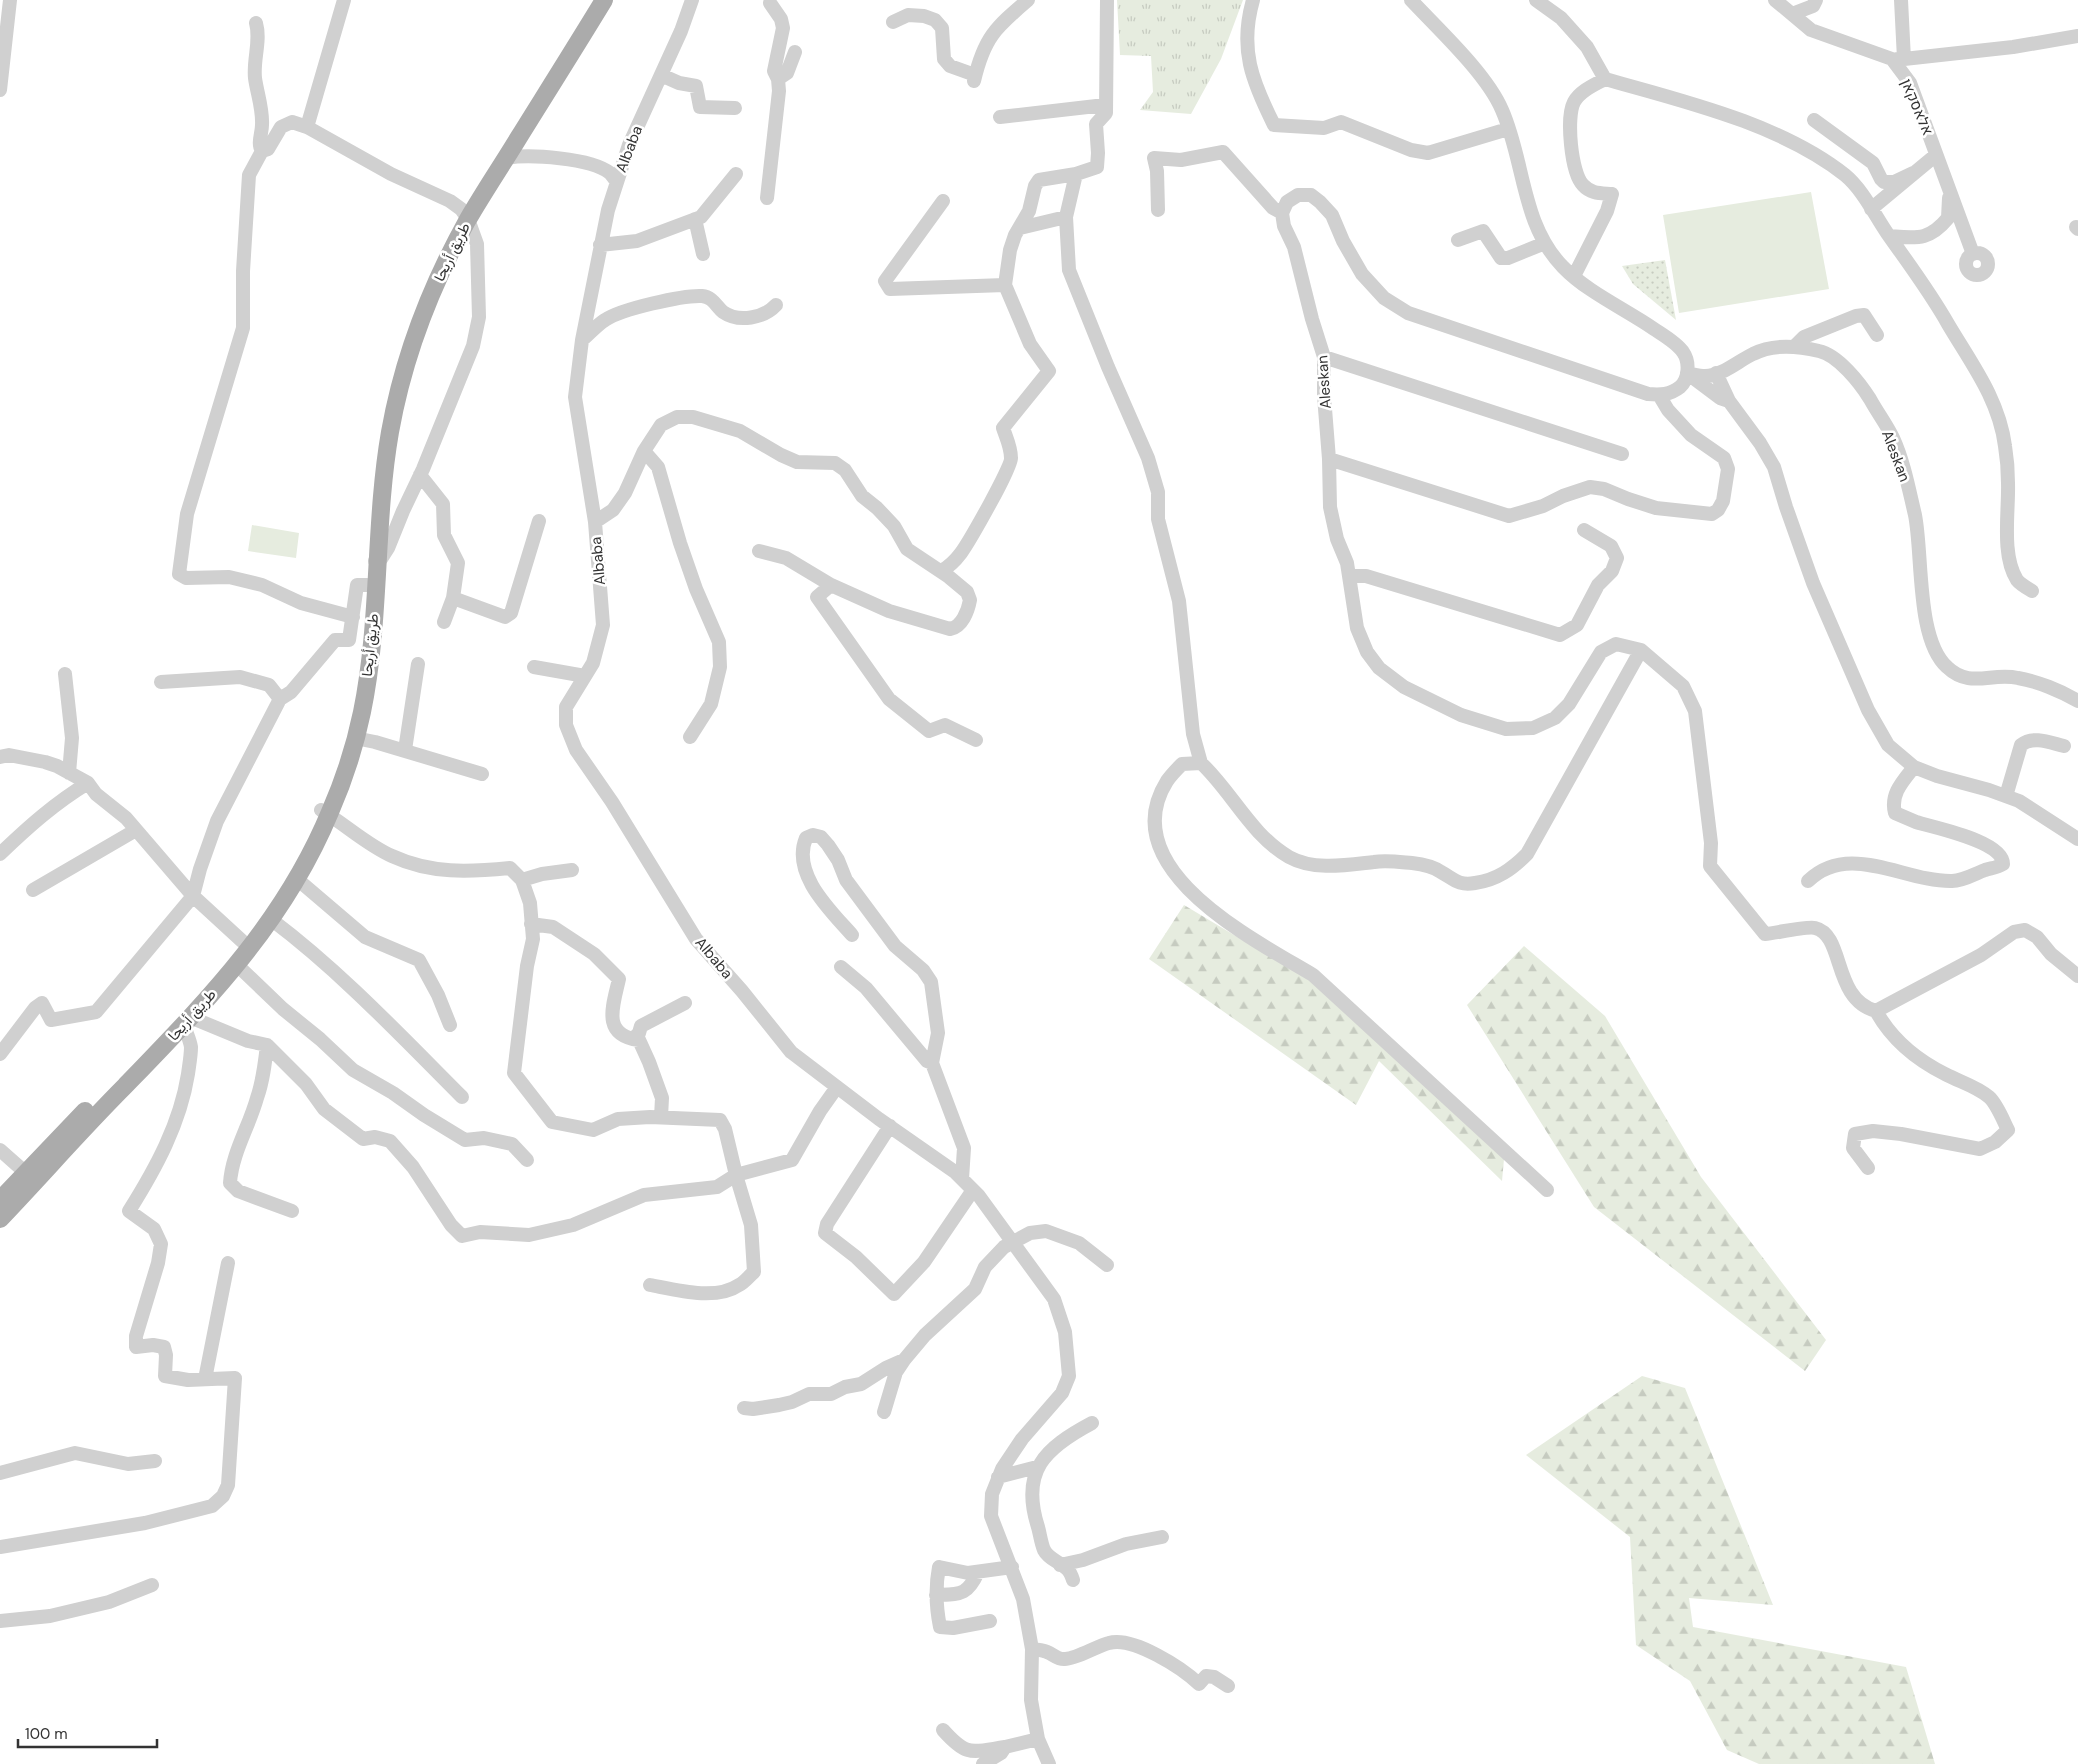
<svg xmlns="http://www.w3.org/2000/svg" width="2078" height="1764" font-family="'DM Sans',Vazirmatn,Heebo,sans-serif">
<defs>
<pattern id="grass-tufts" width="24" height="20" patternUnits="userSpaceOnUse" patternTransform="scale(1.25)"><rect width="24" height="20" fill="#e6ecdf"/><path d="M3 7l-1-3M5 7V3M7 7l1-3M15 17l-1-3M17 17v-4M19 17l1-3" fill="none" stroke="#c6cbc0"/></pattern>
<pattern id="forest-firs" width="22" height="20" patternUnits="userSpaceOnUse" patternTransform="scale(1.25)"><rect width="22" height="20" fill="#e6ecdf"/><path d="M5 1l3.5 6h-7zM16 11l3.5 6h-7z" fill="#c6cbc0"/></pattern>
<pattern id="park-dots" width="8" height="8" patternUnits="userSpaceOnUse" patternTransform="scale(1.25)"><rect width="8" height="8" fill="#e6ecdf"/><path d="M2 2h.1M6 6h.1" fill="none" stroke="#c6cbc0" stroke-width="1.8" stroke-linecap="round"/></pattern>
</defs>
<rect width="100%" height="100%" fill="#fff"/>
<path fill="url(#grass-tufts)" d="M1117,0H1243L1221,59L1191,114L1140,110L1153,92L1151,56L1120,55Z"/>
<path fill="url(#forest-firs)" d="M1184,905L1349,1004L1505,1148L1502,1181L1379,1061L1356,1105L1149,959Z
M1524,946L1605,1016L1701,1177L1826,1340L1805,1371L1594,1207L1467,1005Z
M1642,1376L1685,1388L1773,1605L1689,1598L1693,1627L1906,1667L1935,1764H1759L1727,1750L1690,1681L1636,1645L1630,1537L1526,1455Z"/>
<path fill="url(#park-dots)" d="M1665,260L1676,320L1633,284L1622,266Z"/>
<path fill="#e6ecdf" d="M1811,192L1829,289L1679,313L1663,215Z
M252,525L299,533L296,558L248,551Z"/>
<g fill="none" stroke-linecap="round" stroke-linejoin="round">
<path stroke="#d0d0d0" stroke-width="14" d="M692,0L681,31L629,145L608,210L582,340L575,397L595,522L603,625L593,663L566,707V725L576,750L612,802L696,939L742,991L791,1052L879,1119L955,1172L979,1196L1054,1299L1065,1332L1069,1376L1062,1393L1022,1439L1002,1469L992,1494L991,1516L1023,1599L1032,1649L1031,1700L1038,1739L1049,1764
M1253,0C1239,49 1252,81 1274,125L1324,128L1341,122L1411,150L1428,153L1508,129
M1411,0C1438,29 1487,74 1502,110C1525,162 1521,224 1563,267C1587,292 1625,309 1654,329C1663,335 1677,343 1683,352C1690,362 1689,379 1680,387C1670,395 1660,395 1648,394L1408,313L1384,298L1362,274L1343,241L1332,215L1320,202L1311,195H1298L1287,202L1282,213L1284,226L1294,247L1312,319L1324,357V396L1329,459L1330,507L1337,539L1347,563L1357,628L1367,652L1379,668L1404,687L1461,715L1506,729L1533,728L1555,718L1569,704L1601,652L1616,644L1641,650L1683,686L1695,711L1711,843L1710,866L1765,934C1776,933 1807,926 1815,928C1845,935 1832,999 1876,1011L1889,1004L1981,955L2014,932L2025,930L2037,937L2051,954L2078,976
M1536,0L1561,18L1587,47L1605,79
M1775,0L1811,30L1892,59L1910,83L1973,254
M1792,14L1813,6L1816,0
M893,22L908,15L924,16L935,20L942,28L944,59L950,66L975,75
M256,23C261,41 253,59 255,78C257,93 263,109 262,125C262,134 257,143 262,151L268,149L281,127L292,122L307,127L391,174L450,201L461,209L468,219L477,244L479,317L473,346L423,469L403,511L388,548L381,559L375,561
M1897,59H1904L1901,0
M1904,59L2013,47L2078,36
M661,75L679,83L696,86L700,107L735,108
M778,79L787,73L795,52
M974,81C984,38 995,28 1028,0
M0,90L10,0
M1000,117L1105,105
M1814,120L1873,163L1881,179L1884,182H1894L1913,173
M307,127L344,0
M262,151L249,175L243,271V328L187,514L179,574L186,578L229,577L262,585L301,603L353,617
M506,158C530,154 591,158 610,173C612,175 615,180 617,182
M1076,174L1066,217L1069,270L1108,367L1148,458L1158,492V519L1179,601L1193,734L1201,763
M767,198L779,91L778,79L774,71L783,28L781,19L770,3
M943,201L885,281L890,289L1005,285
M1871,209L1936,155
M1158,210L1157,171L1154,158L1181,160L1223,152L1273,208L1282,213
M695,219L703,254
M2076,227L2078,229
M1020,228L1066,217
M1889,236C1917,238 1929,241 1948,218L1949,198
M1458,240L1483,231L1501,258H1508L1545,243
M600,245L637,241L701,217L736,174
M1966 264a11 11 0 1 1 22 0a11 11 0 1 1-22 0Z
M1574,276L1607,211L1612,194C1601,193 1591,194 1583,185C1571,173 1566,117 1574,102C1580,91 1594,85 1605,79C1683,101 1781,124 1845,175C1863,190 1874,214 1887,233C1908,263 1930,292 1948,324C1971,363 1999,399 2005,446C2007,458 2008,471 2008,483C2009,511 2001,555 2017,580C2020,584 2027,588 2032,591
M582,340C589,334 597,325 605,320C621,309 683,295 702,296C713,297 716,306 723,312C739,323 764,318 776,305
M1794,347L1804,337L1856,316L1864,315L1877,335
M1324,357L1622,454
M1687,373C1693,374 1699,376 1705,376C1722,376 1738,361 1753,354C1772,344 1798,346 1819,351C1838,355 1860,383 1870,399C1877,412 1887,425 1893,438C1904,462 1909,490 1915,515C1923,555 1916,639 1947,667C1970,689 1991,672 2018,678C2037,681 2061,691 2078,701
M1716,373L1729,401L1760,443L1774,467L1786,507L1813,583L1868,710L1888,745L1914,767L1937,776L1989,790L2019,801L2078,839
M1688,374L1720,398L1729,401
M644,451L658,467L680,543L696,589L719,642L720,667L711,704L690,737
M1329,459L1509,516L1543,506L1563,496L1590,487L1604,489L1628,499L1656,508L1712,514L1718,510L1723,501L1728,469L1724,458L1691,435L1668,410L1659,395
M420,475L443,504L444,535L458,563L453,598L505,617L511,613L539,521
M595,522L613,510L625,493L644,451L661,425L677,417H693L740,431L781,455L797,462L835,463L845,470L862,496L877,508L894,526L907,549L949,577L967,592L970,600C968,611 962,627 950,629L889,611L831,585L817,597L889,699L929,731L945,725L976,740
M759,551L786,558L831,585
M941,571C949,567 955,561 961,553C969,542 1012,467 1011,458C1011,447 1006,437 1003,428L1049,371L1030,344L1005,285L1010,250L1015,235L1029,211L1035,186L1039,180L1076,174L1097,167L1098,153L1096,124L1106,113L1107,0
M1349,576H1366L1560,635L1577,625L1598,585L1612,571L1617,558L1611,546L1584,530
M444,622L453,598
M534,667L585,676
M65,674L72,738L69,773
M161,682L240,677L269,685L280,699
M355,738L375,742L482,774
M405,750L418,664
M0,757L9,755L45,762L57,766L88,783L96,794L126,818L193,896L96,1012L51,1020L42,1003L35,1008L0,1054
M2006,796L2021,745C2034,735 2051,743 2064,746
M321,810C345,824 367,845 392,856C431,874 469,872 510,868L522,880L530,903L533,939L527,966L514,1073L552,1122L593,1130L618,1119L650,1117L720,1120L725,1129L736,1175L792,1160L820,1111L837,1087
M0,854C28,827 55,803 88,783
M297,879L365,937L419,960L438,995L450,1025
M522,880L542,874L572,870
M1808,881C1849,841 1904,882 1952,881C1964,881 1974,874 1985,870C1991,868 1997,868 2003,864C2003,841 1935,828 1916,822C1909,819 1902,816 1895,813C1890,794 1903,781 1914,767
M33,890L136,830
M272,920C341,972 401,1036 462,1097
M531,924L553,927L594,954L619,979C613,1006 601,1035 639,1040L649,1062L662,1098L661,1117
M852,935C831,911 791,874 806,838L813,835L821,837L828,845L838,860L846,880L895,946L923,970L931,982L938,1033L932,1063L964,1148L962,1179
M242,941L193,896L200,869L217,821L280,699L291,692L335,640H349L357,585H367
M237,965L283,1009L320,1039L353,1070L393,1093L424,1115L465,1140L484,1138L512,1144L527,1160
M841,967L866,988L927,1061L932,1063
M190,1017L248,1041L267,1045L306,1084L324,1109L363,1139L375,1137L390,1141L413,1167L451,1225L462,1236L480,1232L529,1235L573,1225L644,1195L717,1187L736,1175L751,1225L754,1272C749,1276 745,1282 739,1285C716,1301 676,1290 650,1285
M633,1039L639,1033L641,1026L685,1003
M267,1045C265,1063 263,1081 257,1098C249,1127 232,1153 230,1183L238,1191L292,1211
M890,1126L827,1224L825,1233L856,1257L894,1294L924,1262L973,1190
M0,1150L26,1173
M1868,1168L1853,1148L1855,1134L1873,1131L1901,1134L1980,1149L1995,1142L2008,1130C2003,1120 1997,1104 1989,1097C1976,1086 1960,1082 1945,1074C1915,1059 1892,1040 1876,1011
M1547,1190L1313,975C1255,940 1112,869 1167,781C1171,775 1177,769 1182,764L1201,763C1232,792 1251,835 1289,857C1314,871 1347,865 1374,862C1386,860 1400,862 1412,863C1421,864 1434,867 1441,872C1454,879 1458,886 1475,883C1497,880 1512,869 1527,854L1641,650
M205,1379L228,1263
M744,1408L753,1409L779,1405L792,1402L809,1394H831L845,1387L861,1384L886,1368L904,1360
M884,1412L896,1372L904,1360L925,1335L975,1289L985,1267L1004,1247L1030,1233L1046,1231L1079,1243L1107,1265
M0,1473L75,1453L128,1464L155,1461
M998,1477L1037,1467
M0,1547L145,1523L212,1506L223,1496L228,1485L235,1378L188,1380L165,1376L166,1355L164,1347L153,1345L136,1347V1336L158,1263L161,1244L154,1229L129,1211C156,1168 180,1124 188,1074C189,1066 191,1056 191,1047C190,1040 186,1032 184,1025
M1060,1565L1083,1560L1126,1544L1162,1537
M1073,1580C1072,1577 1070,1572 1068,1570C1061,1562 1049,1560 1044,1550C1041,1543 1040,1534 1038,1527C1020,1471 1045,1448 1092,1423
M936,1595C960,1594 967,1596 978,1572
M0,1621L50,1616L109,1602L152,1585
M990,1621L953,1628L940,1627C936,1607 935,1588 939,1567L968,1573L1012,1567
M1032,1649C1037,1650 1043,1650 1047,1652C1053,1654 1058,1660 1065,1659C1076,1659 1097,1646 1109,1643C1133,1636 1182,1668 1199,1684L1206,1676L1214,1677L1228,1686
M943,1730C967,1757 971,1752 1005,1747
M983,1764L1001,1753L1005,1747L1038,1739"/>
<path stroke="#ababab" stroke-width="18" d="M0,1200L85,1111
M0,1219C42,1175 82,1129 125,1086C207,1001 284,923 330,812C344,780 355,746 362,712C381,620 374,524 390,432C403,359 431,286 467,221C483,193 502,165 519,137C547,92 576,46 604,0"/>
</g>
<g text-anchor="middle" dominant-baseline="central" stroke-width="5" stroke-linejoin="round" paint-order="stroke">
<g font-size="15" fill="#333" stroke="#fff">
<text transform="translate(1917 107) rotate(67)">אלאסקאן</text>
<text transform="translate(629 149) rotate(-69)">Albaba</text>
<text transform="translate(452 252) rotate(-64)">طريق أريحا</text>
<text transform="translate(1324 382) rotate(-94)">Aleskan</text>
<text transform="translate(1896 456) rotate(69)">Aleskan</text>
<text transform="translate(598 561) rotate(-95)">Albaba</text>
<text transform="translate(370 645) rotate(-84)">طريق أريحا</text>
<text transform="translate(714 958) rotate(50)">Albaba</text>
<text transform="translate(192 1015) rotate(-48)">طريق أريحا</text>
</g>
</g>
<path d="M18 1739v8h139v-8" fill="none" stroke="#333333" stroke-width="2.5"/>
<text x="25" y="1739" font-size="15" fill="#333333" stroke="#ffffff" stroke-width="4" paint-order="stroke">100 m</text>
</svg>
